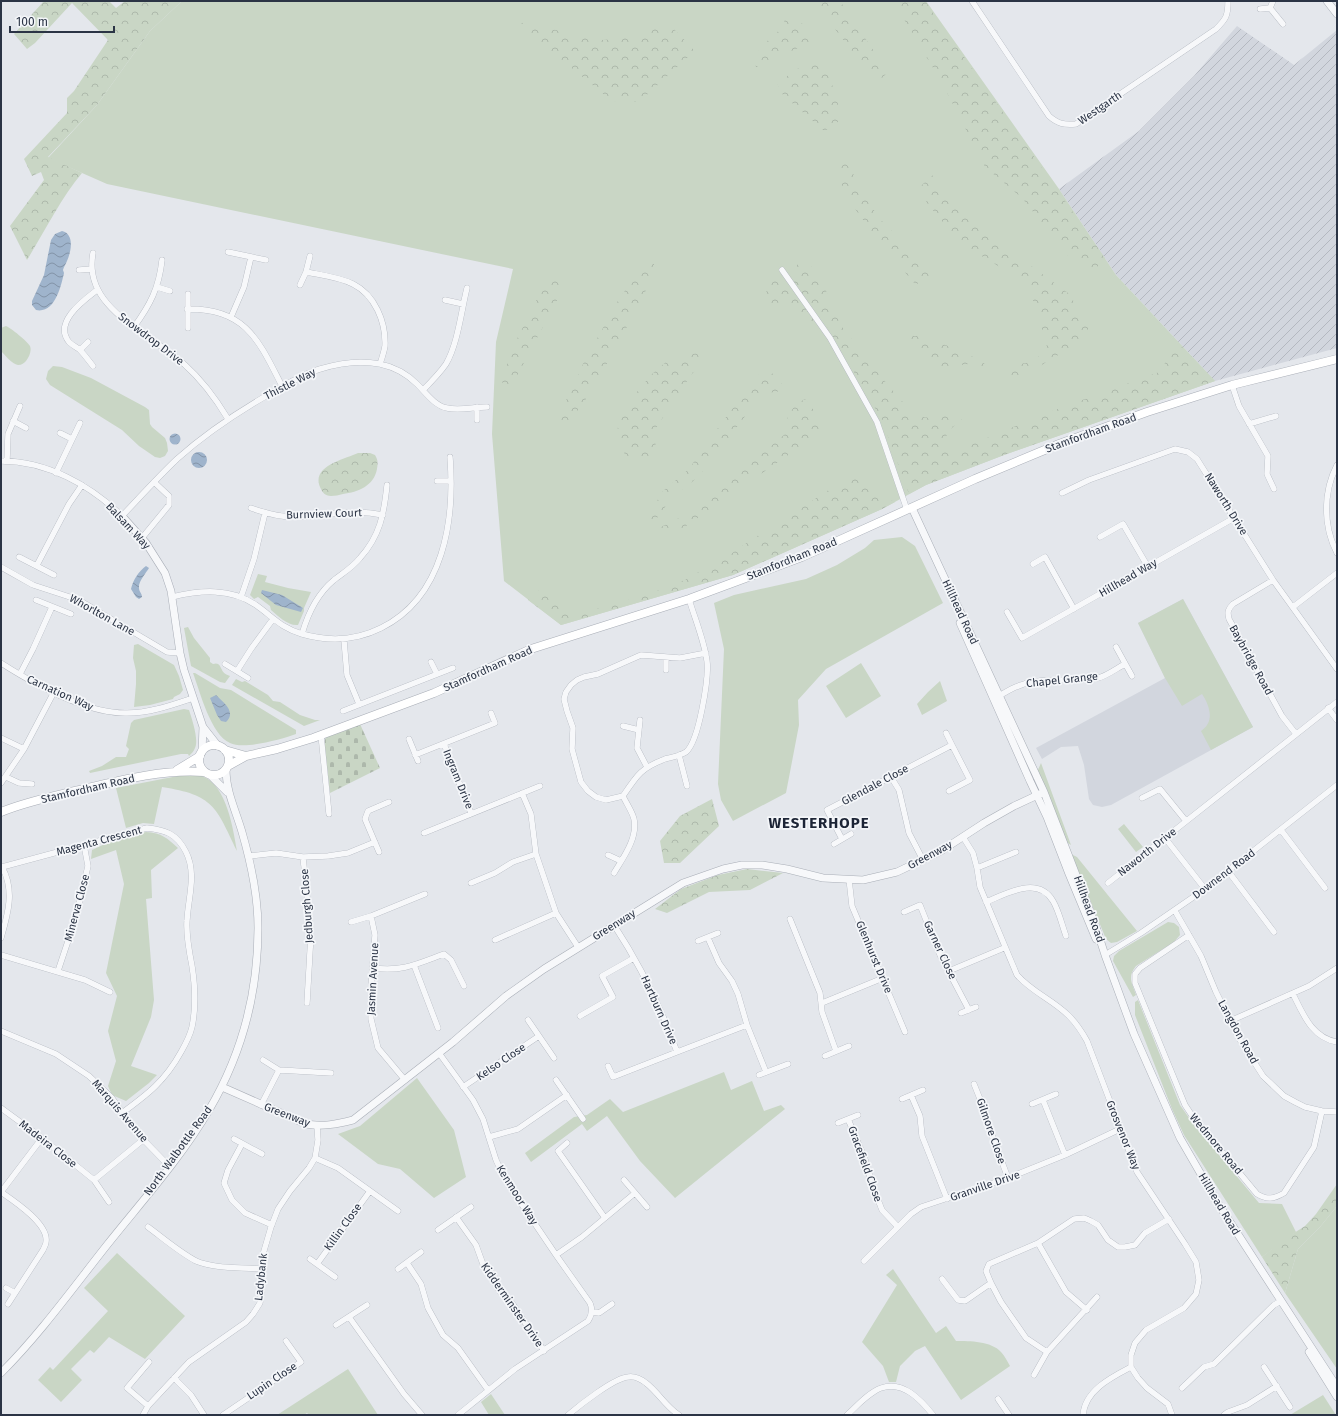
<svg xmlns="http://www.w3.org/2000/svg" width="1338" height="1416" font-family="'Fira Sans',sans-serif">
<defs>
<pattern id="industrial-furrows" width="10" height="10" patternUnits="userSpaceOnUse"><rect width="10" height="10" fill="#d2d6de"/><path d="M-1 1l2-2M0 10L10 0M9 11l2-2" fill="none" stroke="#b4b8c0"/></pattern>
<pattern id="forest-crowns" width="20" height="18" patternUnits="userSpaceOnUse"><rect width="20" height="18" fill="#c9d6c5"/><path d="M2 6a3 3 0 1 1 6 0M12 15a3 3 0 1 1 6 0" fill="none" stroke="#adb8ab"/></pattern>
<pattern id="cemetery-stones" width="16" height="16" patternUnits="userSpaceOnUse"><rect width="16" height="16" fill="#c9d6c5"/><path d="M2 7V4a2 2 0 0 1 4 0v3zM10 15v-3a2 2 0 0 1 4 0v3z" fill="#adb8ab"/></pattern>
<pattern id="water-waves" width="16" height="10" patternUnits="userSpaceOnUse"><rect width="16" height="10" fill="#9fb4cc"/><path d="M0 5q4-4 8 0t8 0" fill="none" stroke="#8293a7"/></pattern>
</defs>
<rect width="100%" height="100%" fill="#e4e7ec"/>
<path fill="#d2d6de" d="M1183,599L1253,727L1111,805L1102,807L1093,805L1089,799L1084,765L1078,746L1061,747L1042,759L1036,748L1165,678L1138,623Z"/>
<path fill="url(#industrial-furrows)" d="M1237,26L1294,65L1337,30V348L1215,381L1116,275L1059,189L1139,131L1194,76Z"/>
<path fill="#c9d6c5" d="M182,1H926L1059,189L1116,275L1215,381L1004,455L926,485L882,509L733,575L561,625L504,581L492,434L496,342L513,269L107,184L48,158L97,105L150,31Z
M6,326C11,328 27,341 30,346C32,351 29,357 26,361C24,363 22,365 18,365C12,364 5,355 1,351V328Z
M53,366L62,367L91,378L145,407L149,410L150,424L152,427L165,438L167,443L168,451L165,456L160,458L155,457L139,446L122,430L50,385L46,379L48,371Z
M902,537L915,546L943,603L826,669L798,700L799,725L786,793L733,821L721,800L718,784L724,649L714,603L734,595L806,579L837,565L865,548L874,540Z
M258,574L267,576L265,582L288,588L311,592L304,608V611L298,625C288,626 278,616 271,610L270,606L258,597L254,599L250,595Z
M1183,599L1253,727L1211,750L1201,731C1215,722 1210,706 1202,694L1182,706L1165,678L1138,623Z
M188,627L194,638L210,658V662L213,664C219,662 220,666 222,670C223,673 227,675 230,676L225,683L220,682L191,666L184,628Z
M138,644L174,665L179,676L183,690L180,694L174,697L173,699L150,705L134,707L136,684V671L133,658L134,645Z
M861,663L881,696L846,718L826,686Z
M193,673H195L220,688L231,690L296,730V734C282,739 244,750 230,743C211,735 200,692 193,673Z
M236,679L242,682L245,681L268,695L273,701L280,702L300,715L315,720H320L304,726L232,685Z
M940,681L947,701L922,715L917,704L928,692Z
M184,709L189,710C192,719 199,740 195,748C194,751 191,754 189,756L188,754H181L90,773L89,771L102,766L116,757H126L129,749L126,746L131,723L134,720Z
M1041,763L1071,845L1066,842L1037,772Z
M183,775C189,775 196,774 202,776C227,785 233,829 237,851C216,807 214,795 162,787L154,824L143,823L126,828L116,788Z
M1124,824L1143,847L1136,852L1118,829Z
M146,832C162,833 167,838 178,848L151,870L152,898L146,899L154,1000L151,1017L131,1066L157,1075L149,1083L126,1101L112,1095L108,1086L116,1061L108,1031L117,996L106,973L124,884L116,850L91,859L92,850L109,842Z
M1071,854L1077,857L1137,931L1117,942L1111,943L1106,939Z
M1168,922L1174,923L1179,927L1180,935L1174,942L1136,966C1127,977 1132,983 1136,995L1133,997L1113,961L1114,956L1119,951Z
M1138,1000L1180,1105L1194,1125L1259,1203L1282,1204L1296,1232L1262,1257L1184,1135L1172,1109L1135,1015V1002Z
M724,1072L731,1090L752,1081L764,1111L781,1105L785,1109L675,1198L640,1161L607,1116L587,1131L582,1124L531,1162L525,1153L574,1117L587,1115L610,1099L623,1112Z
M417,1078L454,1130L466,1177L434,1198L400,1169L378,1164L338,1134L360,1126Z
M1337,1206V1369L1285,1293L1298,1249L1320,1227Z
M117,1253L185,1316L145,1359L109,1337L94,1353L90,1350L71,1369L82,1380L61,1402L38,1380L50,1367L53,1370L108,1311L84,1288Z
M893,1269L936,1333L946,1326L956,1341C970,1341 991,1341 1001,1352C1005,1356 1007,1361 1010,1366L961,1400L925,1346L915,1351L900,1366L896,1382H889L883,1366L862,1342L897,1285L886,1275Z
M348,1369L378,1415H309L307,1413L304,1415H277Z
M491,1394L505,1415H489L481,1402Z
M1323,1395L1336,1415H1290Z"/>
<path fill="url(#forest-crowns)" d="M44,1H109L116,8L125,1H182L150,31L97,105L48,157L82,173C61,198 45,231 27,260L10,226L44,180L41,172L32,176L24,159L67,113V98L74,91L108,40L72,3L35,43L27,49L14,34Z
M813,1H840L888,72L877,83Z
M893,1H925L1105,258L1097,267H1085L1069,257L1022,198L985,167L942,83Z
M798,17L805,28L811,41C800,48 790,51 779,57C771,60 765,67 756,67L753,58L764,44L783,27L785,18Z
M518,22L603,40L632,37L658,27H672L695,51L639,102L612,101L558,57L518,29Z
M816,56L825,64L837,99L841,119L832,127L824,131L783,95L777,83Z
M845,163L851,169L862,193L880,219L915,254L931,274L923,283L915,284L879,242L845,195L837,170Z
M932,175L940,187L970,221L1068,293L1089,324L1086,338L1072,349L1054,357L1022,378L1009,382L1004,376L1011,365L1034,362L1047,345L1028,284L960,243L927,203L920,187Z
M801,258L818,272L840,324L883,379L915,416L931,418L951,411L958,414L962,420C952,426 944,435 944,446L951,453L1044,414L1159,372L1173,351V337L1215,381L1004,455L926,485L909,494L882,420L825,323L805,321L790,306L782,301L771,306L759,304L775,277L792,274Z
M654,262V275C636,309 619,343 600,376C590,393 579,413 563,425L555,424L583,364L619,299L644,264Z
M553,276L563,289L509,391L502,382L511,351L542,289Z
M908,336H923L968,354L985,364L984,369L967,364L945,368L931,362L917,351Z
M704,351L705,359L691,375L654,431L656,448L651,456L629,461L615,438L623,409L651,375L667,361Z
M771,373L782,378L781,391L762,394L705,469L690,484L674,495L657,518L645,521L663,491L689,469L711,437L758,375Z
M805,399L816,413L820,433L686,526L668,536L653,531L689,513L721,488L784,435L794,423L787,418L795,405Z
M358,453H370L375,455C378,460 378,463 377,469C374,486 358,492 343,494C339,495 335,496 331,496C325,496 322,492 320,487C311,466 345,459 358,453Z
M852,475L866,479L881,496L895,502L882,509L733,575L561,625L528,600C546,575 562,602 575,615L649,594L685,580L719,560L727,557L739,548Z
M712,799L719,826L680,863H664L660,841L680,816Z
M747,869L783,873L750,890L709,892L667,913L655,909L681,889L718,875Z
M1337,1184V1206L1320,1227L1298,1249L1285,1293L1262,1257L1283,1240L1305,1226L1316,1214Z"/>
<path fill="url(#cemetery-stones)" d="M360,724L380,768L330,793L324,743L326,737Z"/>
<path fill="url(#water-waves)" d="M62,231C75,234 71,252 67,261C66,264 64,266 63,270L64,273C61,286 55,314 36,310L32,305V301L44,275L51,240L55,234Z
M169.5 439a5.5 5.5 0 1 1 11 0a5.5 5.5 0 1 1-11 0Z
M191 460a8 8 0 1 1 16 0a8 8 0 1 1-16 0Z
M146,566L149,568C146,573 138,582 139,588C139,592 142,593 142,597L139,599L136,597L131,589C133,580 139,571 146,566Z
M262,590L282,595L303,608L301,612L276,605L261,593Z
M216,695C223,702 237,712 226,722L221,721L217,715L210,698Z"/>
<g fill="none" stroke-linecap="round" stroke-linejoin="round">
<defs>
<path id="minor" d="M972,1L1049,116C1058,124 1064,125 1076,124L1216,29C1226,19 1228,16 1228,1
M1270,8L1273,1
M1260,9L1270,8L1283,24
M228,252L266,260
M93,253C82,309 151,333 184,364C202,380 216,399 228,419
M79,270L92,269
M782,270L830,338L877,422L907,510
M306,272C321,275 339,277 353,284C375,295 386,322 385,346C384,352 382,358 380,364
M300,285L306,272L310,256
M157,287L170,291
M445,300L463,304
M187,309C246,308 259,341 282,386
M231,317L244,287L251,257
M134,327C150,305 159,288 162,260
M188,328V294
M80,350L88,342
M93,366C89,361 84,354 79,349C76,347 72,345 69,342C53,322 84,300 97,290
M1232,385L1239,406L1268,456L1267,474L1274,489
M423,390C431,382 439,374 446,364C458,343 461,312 467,288
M477,407V420
M13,421L26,428
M1249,424L1276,416
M60,433L72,439
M1,461C47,461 90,485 122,516C140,497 158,477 177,459C206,433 238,412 271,393C287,384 303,374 320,369C339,363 360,360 380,364C394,367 407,374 417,384C426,393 435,406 447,408C459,411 474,407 487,407
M7,461L8,434L20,406
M1337,465C1323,492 1323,526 1337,553
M56,473L80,423
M437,481H451
M1062,493L1089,480L1175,449L1188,452L1197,459L1273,580L1337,669
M251,508C265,513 279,517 294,517C326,517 350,508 383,515
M1100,537L1123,524L1148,567
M142,538L169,505V496L154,482
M19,557L54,575
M1033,564L1045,557L1074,609
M37,565L69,504L82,485
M1,567L33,585L79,600L167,652L180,653
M1273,580L1233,604C1228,609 1227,612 1229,619L1282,716L1296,734
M172,597C201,590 231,588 256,605C273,617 281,628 302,634C330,642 355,641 381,628C444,597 455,520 450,457
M241,597L254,559L265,513
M689,599C695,619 704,640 707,661C709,678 699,741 686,752C680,756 672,757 665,759C641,768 637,775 623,796L606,800L596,797L588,791L581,782L572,749L573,728L567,711L564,699L566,692L571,685L577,680L584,677L598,674L641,655L680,658L706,653
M36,600L71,614
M1293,607L1337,573
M1007,612L1022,638L1234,518
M302,634C308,613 317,594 334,580C343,573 353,567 360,558C380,536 384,514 387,485
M344,640L347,675L359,704
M1116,647L1132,676
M666,658V670
M431,662L437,674
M1,663C34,684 87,714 127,713C150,713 172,705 193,698
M225,664L248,678
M237,671L251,649L273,619
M20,674L33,649L52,607
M999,696C1006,692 1014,687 1021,685C1046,676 1073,683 1098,678C1107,676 1117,668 1125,664
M1328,708L1337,720
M343,711L453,668
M640,720L637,748L647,767
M623,726L639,730
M946,733L952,745
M321,735L329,814
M1,738L24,749
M409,739L418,761
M444,744L471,813
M415,755L495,723L491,713
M679,755L687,786
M6,777L19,783L32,784
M891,777L899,790L909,833L923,860
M1,783L24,749L54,692
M522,793L531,814L536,854L556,913L578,947
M1142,798L1160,789L1186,821
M1281,830L1325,888
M424,833L540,786
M963,837L973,853L977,868L980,887L1017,975C1033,993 1052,999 1069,1016C1076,1023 1082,1032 1087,1041L1137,1172L1185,1244L1196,1262L1199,1280L1196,1294L1184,1308L1146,1330L1135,1343L1131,1355V1367L1138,1378L1147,1388L1168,1404L1172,1415
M1165,838L1205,889
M842,839L827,810L952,745L970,780L949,791
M834,844L851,834
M379,852L365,819L368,811L389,802
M608,855L621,861
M249,856L276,853L303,857L328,856L348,853L375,842
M303,857L311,934L307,1003
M1,867H2C15,890 8,914 1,938
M2,867L147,828C166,830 177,834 186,852C197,874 188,898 187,921C186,936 189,951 192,966C195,985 196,1008 192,1027C190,1036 185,1045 181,1052C165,1081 148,1094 122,1113
M977,868L1016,852
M1228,871L1274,932
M614,873C623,858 638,838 634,819C632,811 626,803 623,796
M849,879L852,906L905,1032
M471,883L495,873L513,862L536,854
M1108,883L1337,702
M986,902C1006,894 1038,875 1053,901C1059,911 1062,925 1066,936
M1175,911L1201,956L1216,992L1240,1040L1263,1076L1284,1096L1295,1102L1305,1107L1322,1111L1337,1112
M904,912L920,905L940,955L969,1010
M371,916L375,935L371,986V1019L378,1048L405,1080
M790,919L820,993L822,1012L836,1051
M351,922L371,916L425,894
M614,925C640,965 661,1007 677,1052L747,1025
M1189,935L1140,968L1135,974V983L1185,1105L1193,1117L1257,1194C1267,1200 1274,1199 1284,1193L1314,1147L1322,1111
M708,938L719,963L732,981L738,994L747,1025L766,1072
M495,940L556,913
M698,941L718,933
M1,955L85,980L110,992
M1105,955L1141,933L1205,889L1337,785
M414,965L438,1028
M373,968C402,972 417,964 444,954L451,960L464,986
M58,971L75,920L88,866L84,845
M949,971L1004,948
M1293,994C1303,1014 1312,1038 1337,1042
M822,1003L883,978
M961,1013L976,1007
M580,1016L613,997L602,976L634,958
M528,1020L554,1058
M1230,1021L1309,986L1337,968
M1,1031L56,1054L89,1076L112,1098L135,1131L170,1167
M439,1053L473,1100L483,1119L496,1160L506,1181L556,1255L590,1303C593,1310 592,1315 588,1321L515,1369L458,1415
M825,1056L849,1046
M263,1060L279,1070L331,1073
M608,1066L613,1077L677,1052
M759,1075L788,1064
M556,1080L583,1119
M974,1084L982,1104L990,1130L1008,1178
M463,1087L539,1036
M911,1095L920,1116L922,1136L947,1199
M902,1099L923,1090
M1043,1100L1065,1155
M1032,1104L1056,1094
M261,1105L279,1070
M1,1108L42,1138L94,1180L109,1202
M848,1119L865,1159L872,1184L882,1210L898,1227
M838,1123L858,1115
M489,1137L518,1129L567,1095
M234,1139L262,1154
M567,1143L558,1151L605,1218
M242,1144L228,1170L224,1183L232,1200L245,1213L272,1225
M315,1158L338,1168L398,1211
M94,1180L144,1139
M624,1180L647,1207
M1,1192C14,1201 49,1224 46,1242C46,1244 44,1248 43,1250L8,1304
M1,1192L42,1138
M456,1217L476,1245L484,1267L501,1293L512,1303L544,1351
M148,1227C163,1238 179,1252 196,1261C215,1269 240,1267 260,1269
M438,1230L471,1207
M1038,1243L1066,1292L1087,1310
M556,1255L582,1237L635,1193
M310,1259L335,1277
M864,1261L911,1214L921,1207L1008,1178L1065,1155L1120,1129
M407,1263L421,1284L428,1308L443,1335L458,1348L488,1390
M317,1264L370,1191
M398,1269L421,1252
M942,1279L958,1300L965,1301L991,1283
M6,1288L15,1293
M592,1312L599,1313L612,1304
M349,1317L404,1394L422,1415
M336,1325L367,1305
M1047,1352L1026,1338L1001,1302L991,1283L986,1271L989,1264L1038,1243L1074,1219L1084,1218L1091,1221L1098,1225L1108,1240L1118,1247H1125L1135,1245L1145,1233L1169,1219
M1264,1367L1290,1407
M1034,1375L1047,1352L1097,1297
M174,1378L191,1395L204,1415
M1182,1388L1204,1367L1214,1364L1274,1305L1281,1301
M998,1399L1009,1415
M148,1406L127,1388L149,1362
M143,1415L148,1406L189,1362L246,1322L253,1314L260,1303L262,1288L261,1261L271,1227L278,1209L290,1191L309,1168L315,1158L318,1140L317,1126
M223,1415L301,1362L286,1341
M568,1415C580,1405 614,1378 628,1377C634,1376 641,1379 646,1383C658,1392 666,1407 679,1415
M847,1415C857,1406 868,1393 881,1388C903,1380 921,1400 933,1415
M1083,1415C1085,1390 1112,1377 1131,1367
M1224,1415L1228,1412L1247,1405L1277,1386"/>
<path id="tertiary" d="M1327,1L1337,14
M912,508L1044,792L1095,924L1105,955L1134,1034L1180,1138L1217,1202L1337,1387
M122,516L146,543L165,573L171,591L180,653L184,670L203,727L218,746
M960,623L1030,781L1047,817L1069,874L1096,939
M202,752L203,727
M210,775L227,792
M222,1087L306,1124C323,1127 337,1124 353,1120L453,1042L506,996L544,969L683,883L723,869L742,865H762L787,869L823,878L863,880L897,872L941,851L984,823L1014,806L1044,792
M1309,1352L1337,1397
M1,1373C40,1334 73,1288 107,1245C142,1201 181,1158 209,1110C242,1054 258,992 258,928C258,896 251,863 242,832C236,811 226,792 226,769"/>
<path id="secondary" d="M199 760a15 15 0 1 1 30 0a15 15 0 1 1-30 0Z
M225,750L246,756
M228,766L246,756L277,749L313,738L434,693L531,649L689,599L802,557L975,479L1059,444L1147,412L1232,385L1337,359
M177,770L200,756
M1,812C25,802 50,797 75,791C117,781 161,769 204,772"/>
</defs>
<use href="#minor" stroke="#a9aeb7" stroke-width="6"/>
<use href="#tertiary" stroke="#a9aeb7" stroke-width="8"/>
<use href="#secondary" stroke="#a9aeb7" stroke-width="9"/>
<use href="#minor" stroke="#f7f8fa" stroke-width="5.5"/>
<use href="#tertiary" stroke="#f7f8fa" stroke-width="7"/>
<use href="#secondary" stroke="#fff" stroke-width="8"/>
</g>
<g text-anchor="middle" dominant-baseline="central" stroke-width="3.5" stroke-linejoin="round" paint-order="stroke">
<g font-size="11" fill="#2b3445" stroke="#f4f6f9">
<text transform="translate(1100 108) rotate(-34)">Westgarth</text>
<text transform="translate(151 339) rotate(37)">Snowdrop Drive</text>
<text transform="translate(290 384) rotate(-27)">Thistle Way</text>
<text transform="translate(1091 433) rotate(-20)">Stamfordham Road</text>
<text transform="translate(1226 504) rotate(58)">Naworth Drive</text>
<text transform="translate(324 514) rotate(-2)">Burnview Court</text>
<text transform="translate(128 526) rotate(47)">Balsam Way</text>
<text transform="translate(792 559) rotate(-22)">Stamfordham Road</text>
<text transform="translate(1128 578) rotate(-30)">Hillhead Way</text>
<text transform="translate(960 612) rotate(65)">Hillhead Road</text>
<text transform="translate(102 615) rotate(29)">Whorlton Lane</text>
<text transform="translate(1251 660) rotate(61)">Baybridge Road</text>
<text transform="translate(488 669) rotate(-24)">Stamfordham Road</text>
<text transform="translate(1062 680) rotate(-6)">Chapel Grange</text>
<text transform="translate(60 693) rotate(24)">Carnation Way</text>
<text transform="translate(458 779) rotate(68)">Ingram Drive</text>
<text transform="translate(875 785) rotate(-28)">Glendale Close</text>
<text transform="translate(88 789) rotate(-13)">Stamfordham Road</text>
<text transform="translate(99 841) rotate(-15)">Magenta Crescent</text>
<text transform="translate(1147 852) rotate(-38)">Naworth Drive</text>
<text transform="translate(930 855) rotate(-28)">Greenway</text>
<text transform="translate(1224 874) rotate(-37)">Downend Road</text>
<text transform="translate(307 906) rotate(-94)">Jedburgh Close</text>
<text transform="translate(77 908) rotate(-75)">Minerva Close</text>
<text transform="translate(1089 909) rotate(70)">Hillhead Road</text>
<text transform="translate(614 925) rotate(-32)">Greenway</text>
<text transform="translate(940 950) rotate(65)">Garner Close</text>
<text transform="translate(874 957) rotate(67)">Glenhurst Drive</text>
<text transform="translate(373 979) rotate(-87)">Jasmin Avenue</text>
<text transform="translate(659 1010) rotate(66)">Hartburn Drive</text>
<text transform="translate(1238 1032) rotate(61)">Langdon Road</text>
<text transform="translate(501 1062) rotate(-34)">Kelso Close</text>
<text transform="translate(120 1111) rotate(49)">Marquis Avenue</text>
<text transform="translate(287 1115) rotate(21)">Greenway</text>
<text transform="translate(991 1131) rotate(71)">Gilmore Close</text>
<text transform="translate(1123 1135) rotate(68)">Grosvenor Way</text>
<text transform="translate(48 1144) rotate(38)">Madeira Close</text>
<text transform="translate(1216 1144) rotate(50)">Wedmore Road</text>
<text transform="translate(178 1151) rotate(-54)">North Walbottle Road</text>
<text transform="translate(865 1164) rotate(70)">Gracefield Close</text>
<text transform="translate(985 1186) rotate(-19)">Granville Drive</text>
<text transform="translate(517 1195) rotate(58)">Kenmoor Way</text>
<text transform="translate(1219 1204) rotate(59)">Hillhead Road</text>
<text transform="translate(343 1227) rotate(-54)">Killin Close</text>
<text transform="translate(261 1277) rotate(-84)">Ladybank</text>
<text transform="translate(512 1305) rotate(55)">Kidderminster Drive</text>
<text transform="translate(272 1381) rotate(-34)">Lupin Close</text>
</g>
<g font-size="15" font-weight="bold" letter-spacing="1" fill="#1d2536" stroke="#f4f6f9">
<text x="819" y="823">WESTERHOPE</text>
</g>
</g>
<rect width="1338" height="1416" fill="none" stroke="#2b3445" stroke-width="4"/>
<path d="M10 26v6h104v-6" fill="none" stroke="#2b3445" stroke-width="2"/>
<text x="16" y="26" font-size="12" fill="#2b3445" stroke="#f4f6f9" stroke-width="3" paint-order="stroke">100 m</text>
</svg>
